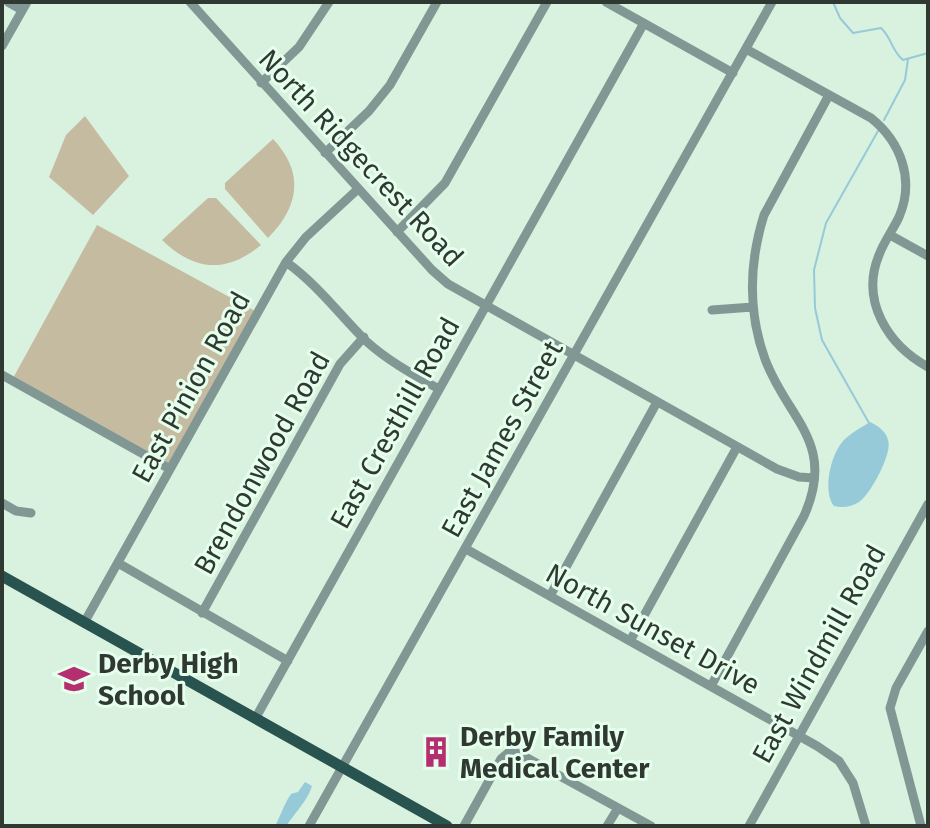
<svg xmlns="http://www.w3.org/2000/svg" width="930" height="828" font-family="'Fira Sans',sans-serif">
<rect width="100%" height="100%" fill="#d9f1df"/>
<path fill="#c5bba1" d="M85,116L129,176L93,215L49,177L66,135Z
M273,139C305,173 299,207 268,238L225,189V183Z
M208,198H216L261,245C226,274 194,271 162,240Z
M97,225L257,312L170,469L12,380Z"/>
<path fill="#96cad8" d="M870,422C878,426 886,431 888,440C893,453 870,495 859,502C851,507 843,508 834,506C822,491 831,453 844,440C851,433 862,427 870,422Z
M305,782L312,786C308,800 294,814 286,826H275C281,815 284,804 291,794L298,792Z"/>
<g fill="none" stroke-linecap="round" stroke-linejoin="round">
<path stroke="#96cad8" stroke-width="2" d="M833,2L840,18L853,33L881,28C892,38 891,50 903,60L928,53
M884,120L905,80L908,59
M869,423L822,340L815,308L814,270L826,223L878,131"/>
<path stroke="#819794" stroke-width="9" d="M8,2L22,10
M190,2L432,270L448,284L777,469L799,477L814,478
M606,2L733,73
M2,46L27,2
M746,49L871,118C901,142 915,180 899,217C893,230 884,241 879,255C860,301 888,345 928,367
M261,83L299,47L329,2
M325,153L369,111L390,85L437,2
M397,232L445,183L547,2
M890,235L928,256
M286,262C317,284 339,314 366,341C388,361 414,375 439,389
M712,310L753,307
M2,375L170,469
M2,503L16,511L31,513
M466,549L817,746L839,761L853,783L866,826
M118,563L288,661
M550,596L657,402
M202,613L340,364L364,337
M84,623L286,262L306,237L358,189
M630,641L737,447
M711,686L804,516C837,442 787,419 765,359C748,312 749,263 764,215L829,95
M255,719L644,23
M309,826L772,2
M464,826L501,759L508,753H518L651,826
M607,826L618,808
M749,826L928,504
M921,826L890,708L896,688L928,631"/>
<path stroke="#28534e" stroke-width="11" d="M2,576L447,826"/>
</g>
<defs>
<symbol id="school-bare" viewBox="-9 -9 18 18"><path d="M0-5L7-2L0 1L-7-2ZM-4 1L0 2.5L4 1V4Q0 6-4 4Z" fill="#b52e6f" stroke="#e6feec" stroke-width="2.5" paint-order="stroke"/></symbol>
<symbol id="building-bare" viewBox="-9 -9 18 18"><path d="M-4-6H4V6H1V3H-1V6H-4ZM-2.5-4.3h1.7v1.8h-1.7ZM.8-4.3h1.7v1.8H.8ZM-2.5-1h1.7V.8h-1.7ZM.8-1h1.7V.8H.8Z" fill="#b52e6f" stroke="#e6feec" stroke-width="2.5" paint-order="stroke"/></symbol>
</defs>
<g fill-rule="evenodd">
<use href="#school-bare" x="52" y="657" width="44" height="44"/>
<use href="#building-bare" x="414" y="730" width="44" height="44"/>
</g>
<g text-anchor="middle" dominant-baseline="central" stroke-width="6" stroke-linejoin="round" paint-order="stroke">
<g font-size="28" fill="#2f3932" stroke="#e6feec">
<text transform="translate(361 158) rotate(47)">North Ridgecrest Road</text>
<text transform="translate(191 387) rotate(-61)">East Pinion Road</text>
<text transform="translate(395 423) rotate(-61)">East Cresthill Road</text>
<text transform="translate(502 439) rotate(-61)">East James Street</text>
<text transform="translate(262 463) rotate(-61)">Brendonwood Road</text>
<text transform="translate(653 629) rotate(29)">North Sunset Drive</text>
<text transform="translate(819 654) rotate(-61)">East Windmill Road</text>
</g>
<g font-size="28" font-weight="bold" fill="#2f3932" stroke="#e6feec" text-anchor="start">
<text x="98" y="663">Derby High<tspan x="98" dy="32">School</tspan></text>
<text x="460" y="736">Derby Family<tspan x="460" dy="32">Medical Center</tspan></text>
</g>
</g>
<rect width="930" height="828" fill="none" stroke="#2f3932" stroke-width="8"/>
</svg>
